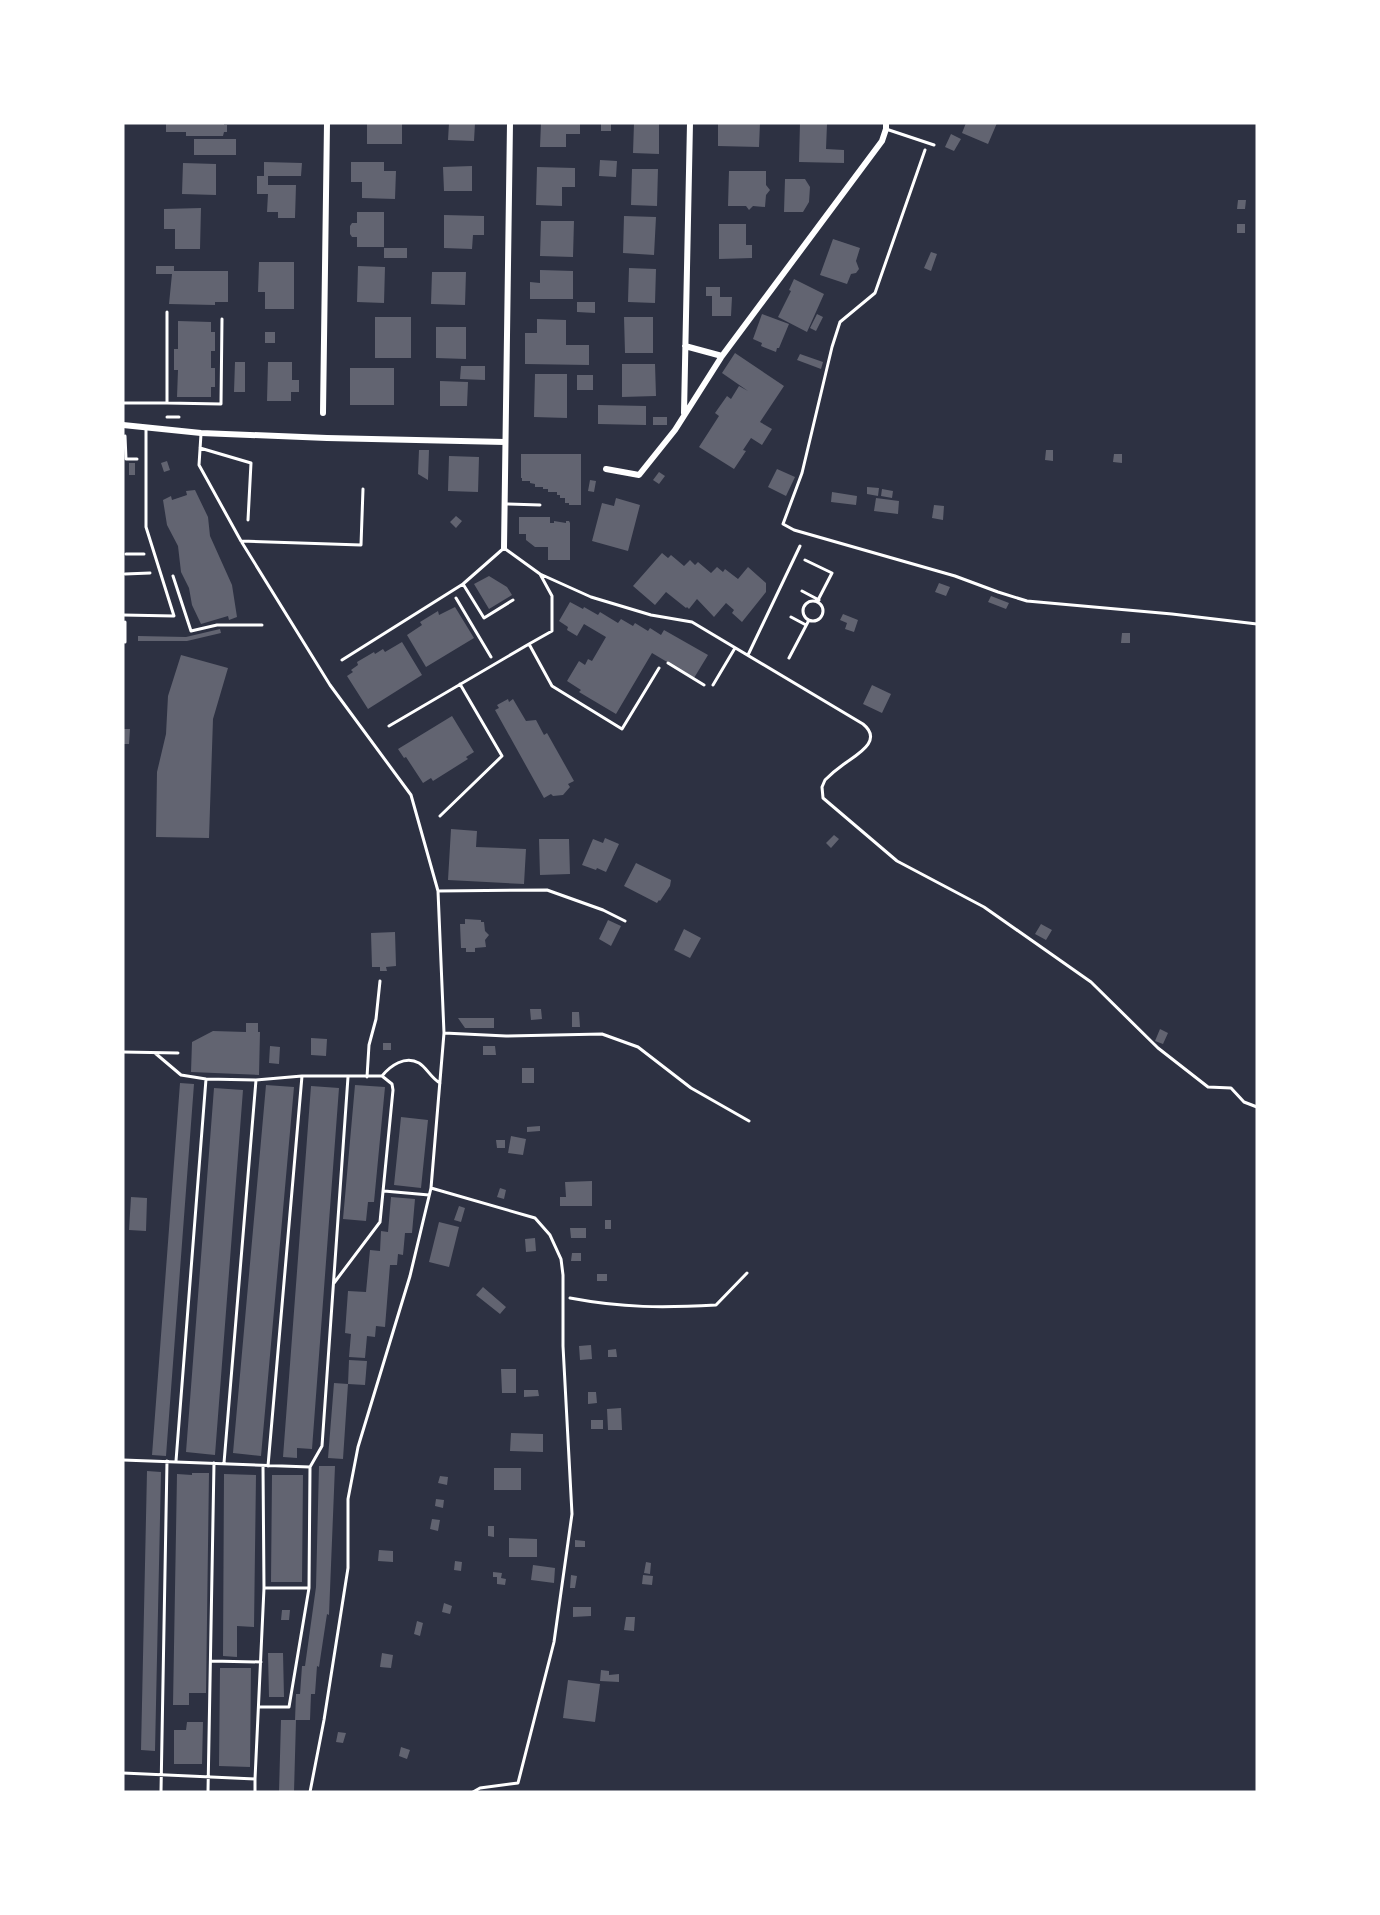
<svg xmlns="http://www.w3.org/2000/svg" width="1380" height="1915" font-family="'IBM Plex Sans',sans-serif">
<rect width="100%" height="100%" fill="#2d3142"/>
<path fill="#626471" d="M166,123H224V125H227V132H224L223,136H186V132H166Z
M367,123H402V144H367Z
M449,123H475L474,141L448,140Z
M541,123H580V134H566V147H540Z
M601,123H611V131H601Z
M634,123H659V154L633,153Z
M718,123H760L759,147L718,146Z
M800,123L827,124L826,149L844,150V163L799,162Z
M966,123H997L988,144L962,133Z
M951,134L961,139L954,151L945,147Z
M194,139H236V155H194Z
M600,160L617,161L616,177L599,176Z
M264,162L302,163L301,176H268V185H296L295,218H278V212H267L268,194H257V176H264Z
M351,162H384V171H396L395,199L362,198V182H351Z
M183,163L216,164V195L182,194Z
M472,166V191H444L443,167Z
M537,167L575,168V187H562V206L536,205Z
M632,169H658L657,206L631,205Z
M729,171H766V185L770,190L766,195L765,207L753,206L749,210L746,206H728Z
M785,179H805L810,187L809,202L803,212H784Z
M1238,200H1246L1245,209H1237Z
M201,208L200,249H175V229H164V209Z
M357,212H384V247H357V237H352L350,234V226L352,223H357Z
M444,215L484,216V235H473L472,249L444,248Z
M624,216L656,217L654,255L623,253Z
M541,221H574L573,257L540,256Z
M719,224H746V245H752V258L719,259Z
M1237,224H1245V233H1237Z
M833,239L860,248L856,261L859,269L856,273L851,274L847,284L820,275Z
M384,248H407V258H384Z
M931,252L937,254L931,271L924,268Z
M259,262H294V309H265V292H258Z
M156,266H174V271H228V302H215V305L169,304L172,274H156Z
M358,266L385,267L384,303L357,302Z
M629,268L656,269L655,303L628,302Z
M540,270L573,271V299H530V282L540,283Z
M432,272H466L465,305L431,304Z
M794,279L824,294L807,332L778,317L791,291L789,290Z
M706,287H720V297H732L731,316H712V296H706Z
M577,302H595V313L577,312Z
M762,314L789,324L779,348H777L776,352L761,346L762,343L753,339Z
M817,314L823,317L816,331L810,328Z
M375,317H411V358H375Z
M624,317H653V353H625Z
M537,319L566,320V345H589V365L525,364V333H537Z
M178,321L211,322V332H215V351H211V368H215V387H211V397H177L178,370H174V349H178Z
M436,327H466V359L436,358Z
M265,332H275V343H265Z
M735,353L784,386L760,422L772,429L762,445L751,438L743,450L746,451L734,469L699,447L719,416L715,413L727,396L731,399L739,386L748,391L722,373Z
M800,354L823,362L821,369L797,360Z
M235,362H245V392H234Z
M268,362H292V380H299V392H291V401H267Z
M622,364H655L656,396L622,397Z
M461,366H485V380L460,379Z
M350,368H394V405H350Z
M535,374H567V418L534,417Z
M577,375H593V390H577Z
M440,381L468,382L467,406H440Z
M598,405L646,406V425L598,424Z
M653,417H667V425H653Z
M419,450H429L428,480L418,474Z
M1046,450H1053V461L1045,460Z
M521,454H581V505H569V503H565V498H560V495H557V492H548V489H543V487H535V484L530,483V481H522V478H521Z
M1114,454H1122V463L1113,462Z
M449,456L479,457L478,492L448,491Z
M167,461L170,470L164,472L161,463Z
M129,463H135V475H129Z
M777,469L795,477L786,496L768,487Z
M659,472L665,476L659,484L653,480Z
M590,480L596,481L594,492L588,491Z
M867,487L879,488L878,496L867,494Z
M882,489L893,491L892,498L881,496Z
M195,490L208,517L210,536L232,585L237,617L229,620L228,616L201,624L192,605L189,588L181,572L178,546L167,525L163,500L171,496L172,500L187,495L186,491Z
M832,492L857,496L856,505L831,502Z
M616,498L640,505L628,551L592,541L602,503L614,506Z
M876,498L899,501L898,514L874,511Z
M934,505L944,506L943,520L932,518Z
M456,516L462,521L456,528L450,522Z
M519,517H550V523H554V521L566,523V521H569L570,523V560H548V547H535L526,540V534H519Z
M662,553L668,558L671,555L684,566L690,560L695,565L698,562L711,573L717,567L723,572L725,569L738,579L748,567L766,583V592L742,622L732,613L734,610L726,603L714,617L697,599L689,609L687,607L686,608L666,592L655,605L633,586Z
M489,576L507,587L512,595L489,609L474,584Z
M939,583L950,587L946,596L935,592Z
M991,596L1009,603L1006,609L988,602Z
M570,602L583,609L584,607L598,615L600,612L618,623L621,619L633,626L635,623L648,631L650,628L661,635L664,630L708,655L694,678L652,653L616,714L579,692L581,690L567,681L579,661L585,665L588,659L592,661L606,637L584,624L577,636L567,630L568,627L559,621Z
M455,607L474,638L426,667L407,635L422,625L420,622L438,611L439,615Z
M843,614L858,620L854,632L845,629L847,623L840,620Z
M220,629L221,633L187,641H138V636L186,637Z
M1122,633H1130V643H1121Z
M402,642L422,675L368,709L347,676L353,672L351,670L358,665L357,662L374,652L375,654L383,649L385,652Z
M181,655L228,668L213,719L209,838L156,837L157,772L166,734L168,696Z
M872,685L891,694L882,713L863,704Z
M508,699L509,702L513,699L526,721L536,720L544,735L547,733L574,781L568,784L570,787L563,795L553,796L551,794L544,798L495,710L499,708L497,705Z
M452,716L474,752L466,757L468,759L433,781L431,778L423,783L406,757L404,758L398,749Z
M123,729H130L129,744H123Z
M451,829L477,831L476,847L526,849L524,884L448,880Z
M834,835L839,839L831,848L826,843Z
M605,838L619,844L606,872L597,868L596,870L582,865L593,839L603,843Z
M539,839H569L570,874L540,875Z
M636,863L671,880L670,886L660,901L659,900L657,903L624,886Z
M465,919L481,920V922H484L485,931L489,935L485,940L486,947L475,948V952H466V948H461L460,924H465Z
M608,920L621,926L611,946L599,939Z
M1041,924L1052,930L1046,940L1035,934Z
M684,929L701,938L690,958L674,950Z
M395,932L396,966L386,967L387,971H380V967H372L371,933Z
M530,1009H541L542,1019L531,1020Z
M572,1012H579L580,1027H572Z
M458,1018H494V1028H465Z
M246,1023H258V1032H260L259,1075L191,1072L192,1042L213,1031L246,1032Z
M1160,1029L1168,1033L1163,1044L1155,1041Z
M311,1038L327,1039L326,1056L311,1055Z
M383,1043H391V1050H383Z
M270,1046L280,1047L279,1064L269,1063Z
M483,1046H495L496,1055H483Z
M522,1068H534V1083H522Z
M180,1083L194,1084L166,1456L152,1455Z
M266,1085L294,1087L261,1456L233,1453Z
M355,1085L385,1087L374,1202H368L366,1221L343,1219Z
M311,1086L339,1088L312,1449L297,1448V1458L283,1457Z
M214,1088L243,1090L215,1455L186,1452Z
M401,1117L428,1120L421,1188L394,1185Z
M540,1126V1131L527,1132V1127Z
M511,1136L526,1139L523,1155L508,1153Z
M496,1140H505V1148H497Z
M592,1181V1206H560V1197H566L565,1182Z
M500,1188L506,1190L504,1199L497,1197Z
M131,1197L147,1198L146,1231L129,1230Z
M391,1197L415,1199L412,1233H405L403,1255L398,1254L397,1265H390L385,1327L376,1326L375,1337L367,1336L365,1358L349,1357L351,1334L345,1333L348,1291L366,1292L370,1250L380,1251L381,1231L388,1232Z
M459,1206L465,1208L461,1222L454,1220Z
M605,1220H611V1229H605Z
M439,1222L459,1227L449,1267L429,1262Z
M570,1228H586V1238H571Z
M535,1238L536,1251L526,1252L525,1239Z
M572,1253H581V1261H571Z
M597,1274H607V1281H597Z
M483,1287L506,1307L500,1314L476,1295Z
M591,1345L592,1359L580,1360L579,1346Z
M616,1349L617,1357H608V1350Z
M349,1360L367,1361L365,1385L348,1384L343,1459L328,1458L334,1383L348,1384Z
M501,1369H516V1393H502Z
M524,1390H538L539,1396L524,1397Z
M588,1392H596L597,1403L588,1404Z
M621,1408L622,1430H608L607,1409Z
M591,1420H603V1429H591Z
M511,1433L543,1434V1452L510,1451Z
M319,1466H335L329,1615L327,1614L319,1667L317,1666L315,1694H311L310,1720H295L296,1694H300L302,1666H305L316,1587Z
M494,1468H521V1490H494Z
M147,1471L161,1472L155,1751L141,1750Z
M192,1473H209L206,1693H189V1705H173L177,1474L192,1475Z
M224,1474L256,1475L254,1627L237,1626V1657L223,1656Z
M272,1475H303L302,1582H271Z
M440,1476L448,1477L447,1485L438,1483Z
M436,1499L444,1500L443,1508L435,1506Z
M432,1519L440,1520L438,1531L430,1529Z
M488,1526H494V1537L488,1536Z
M509,1538L537,1539V1557H509Z
M575,1540L585,1541V1547H575Z
M379,1550L393,1551V1562L378,1561Z
M455,1561L462,1562L461,1571L454,1570Z
M646,1562L651,1563L650,1574L644,1573Z
M533,1565L555,1568L554,1583L531,1580Z
M493,1572L502,1573L501,1578L506,1579L505,1585L497,1584V1577H493Z
M571,1575L577,1576L575,1588H570Z
M643,1575L653,1576L652,1585L642,1584Z
M444,1603L452,1606L450,1614L442,1612Z
M573,1607H591V1616L573,1617Z
M282,1610H290L289,1620H281Z
M626,1617H635L634,1631L624,1630Z
M417,1621L423,1623L420,1636L414,1634Z
M268,1653H283L284,1697H269Z
M382,1653L393,1655L391,1668L380,1667Z
M220,1668H251L250,1767L219,1766Z
M601,1670L609,1671V1675L619,1674V1682L600,1681Z
M568,1680L600,1684L595,1722L563,1718Z
M281,1720H296L294,1792H279Z
M187,1722H203L202,1764H174V1730H186Z
M338,1732L346,1733L343,1743L336,1742Z
M401,1747L410,1750L407,1759L399,1756Z"/>
<g fill="none" stroke-linecap="round" stroke-linejoin="round">
<path stroke="#fff" stroke-width="3" d="M925,150L875,293L840,322L832,347L802,473L783,524L794,530L955,576L998,592L1027,601L1172,614L1257,624
M167,417H179
M125,436L126,459H137
M126,554H144
M805,560L832,573L817,602
M125,574L150,573
M173,576L191,631L217,625H262
M802,591L819,600
M456,598L491,657
M803 611a10 10 0 1 1 20 0a10 10 0 1 1-20 0Z
M791,617L806,625
M125,642V622
M789,658L809,620
M668,663L704,685
M570,1298C623,1308 663,1308 716,1305L747,1273"/>
<path stroke="#fff" stroke-width="3" d="M886,129L934,145
M123,403H167V312
M167,403L221,404L222,319
M201,434L199,465L241,541L330,685L411,795L438,891L444,1033L431,1188L535,1218L550,1235L561,1259L563,1275V1346L572,1514L554,1642L518,1783L480,1788L473,1792
M200,448L251,463L248,520
M506,504L540,505
M241,541L361,545L363,489
M540,574L591,597L651,615L692,622L863,724C884,741 856,755 844,764C837,769 831,774 825,780L822,787L823,798L897,861L984,907L1091,982L1158,1048L1208,1087L1231,1088L1244,1102L1257,1107
M463,584L484,618L513,600
M123,615L174,616L146,527V429
M748,655L800,546
M342,660L463,584L504,548L540,574L552,596V631L529,644L552,686L622,729L659,668
M713,685L735,648
M389,726L529,644
M440,816L502,756L460,684
M438,891L547,890L603,910L625,921
M444,1033L506,1036L602,1034L638,1047L691,1088L749,1121
M123,1052L178,1053
M155,1053L181,1075L206,1079L256,1080L302,1076H382L392,1084L393,1090L380,1222L334,1283
M382,1076C390,1066 405,1055 419,1063C427,1068 431,1078 440,1083
M367,1077L369,1045L376,1019L380,981
M384,1191L429,1195
M123,1460L310,1467L322,1446L348,1077
M176,1461L206,1079
M224,1463L256,1080
M268,1466L302,1076
M264,1588H309L310,1467
M211,1661L261,1662
M259,1707H289L309,1588
M123,1773L255,1779L264,1588L263,1466
M161,1792L167,1461
M208,1792L214,1463
M255,1792V1779
M310,1792L324,1720L348,1568V1499L358,1447L410,1276L431,1188"/>
<path stroke="#fff" stroke-width="6" d="M685,346L722,356
M323,413L327,123
M684,413L690,123
M123,425L201,433L327,438L505,442
M606,469L639,475L675,430L722,356L882,141L886,129V123
M504,548L510,123"/>
</g>
<rect width="1380" height="1915" fill="none" stroke="#ffffff" stroke-width="249"/>
</svg>
